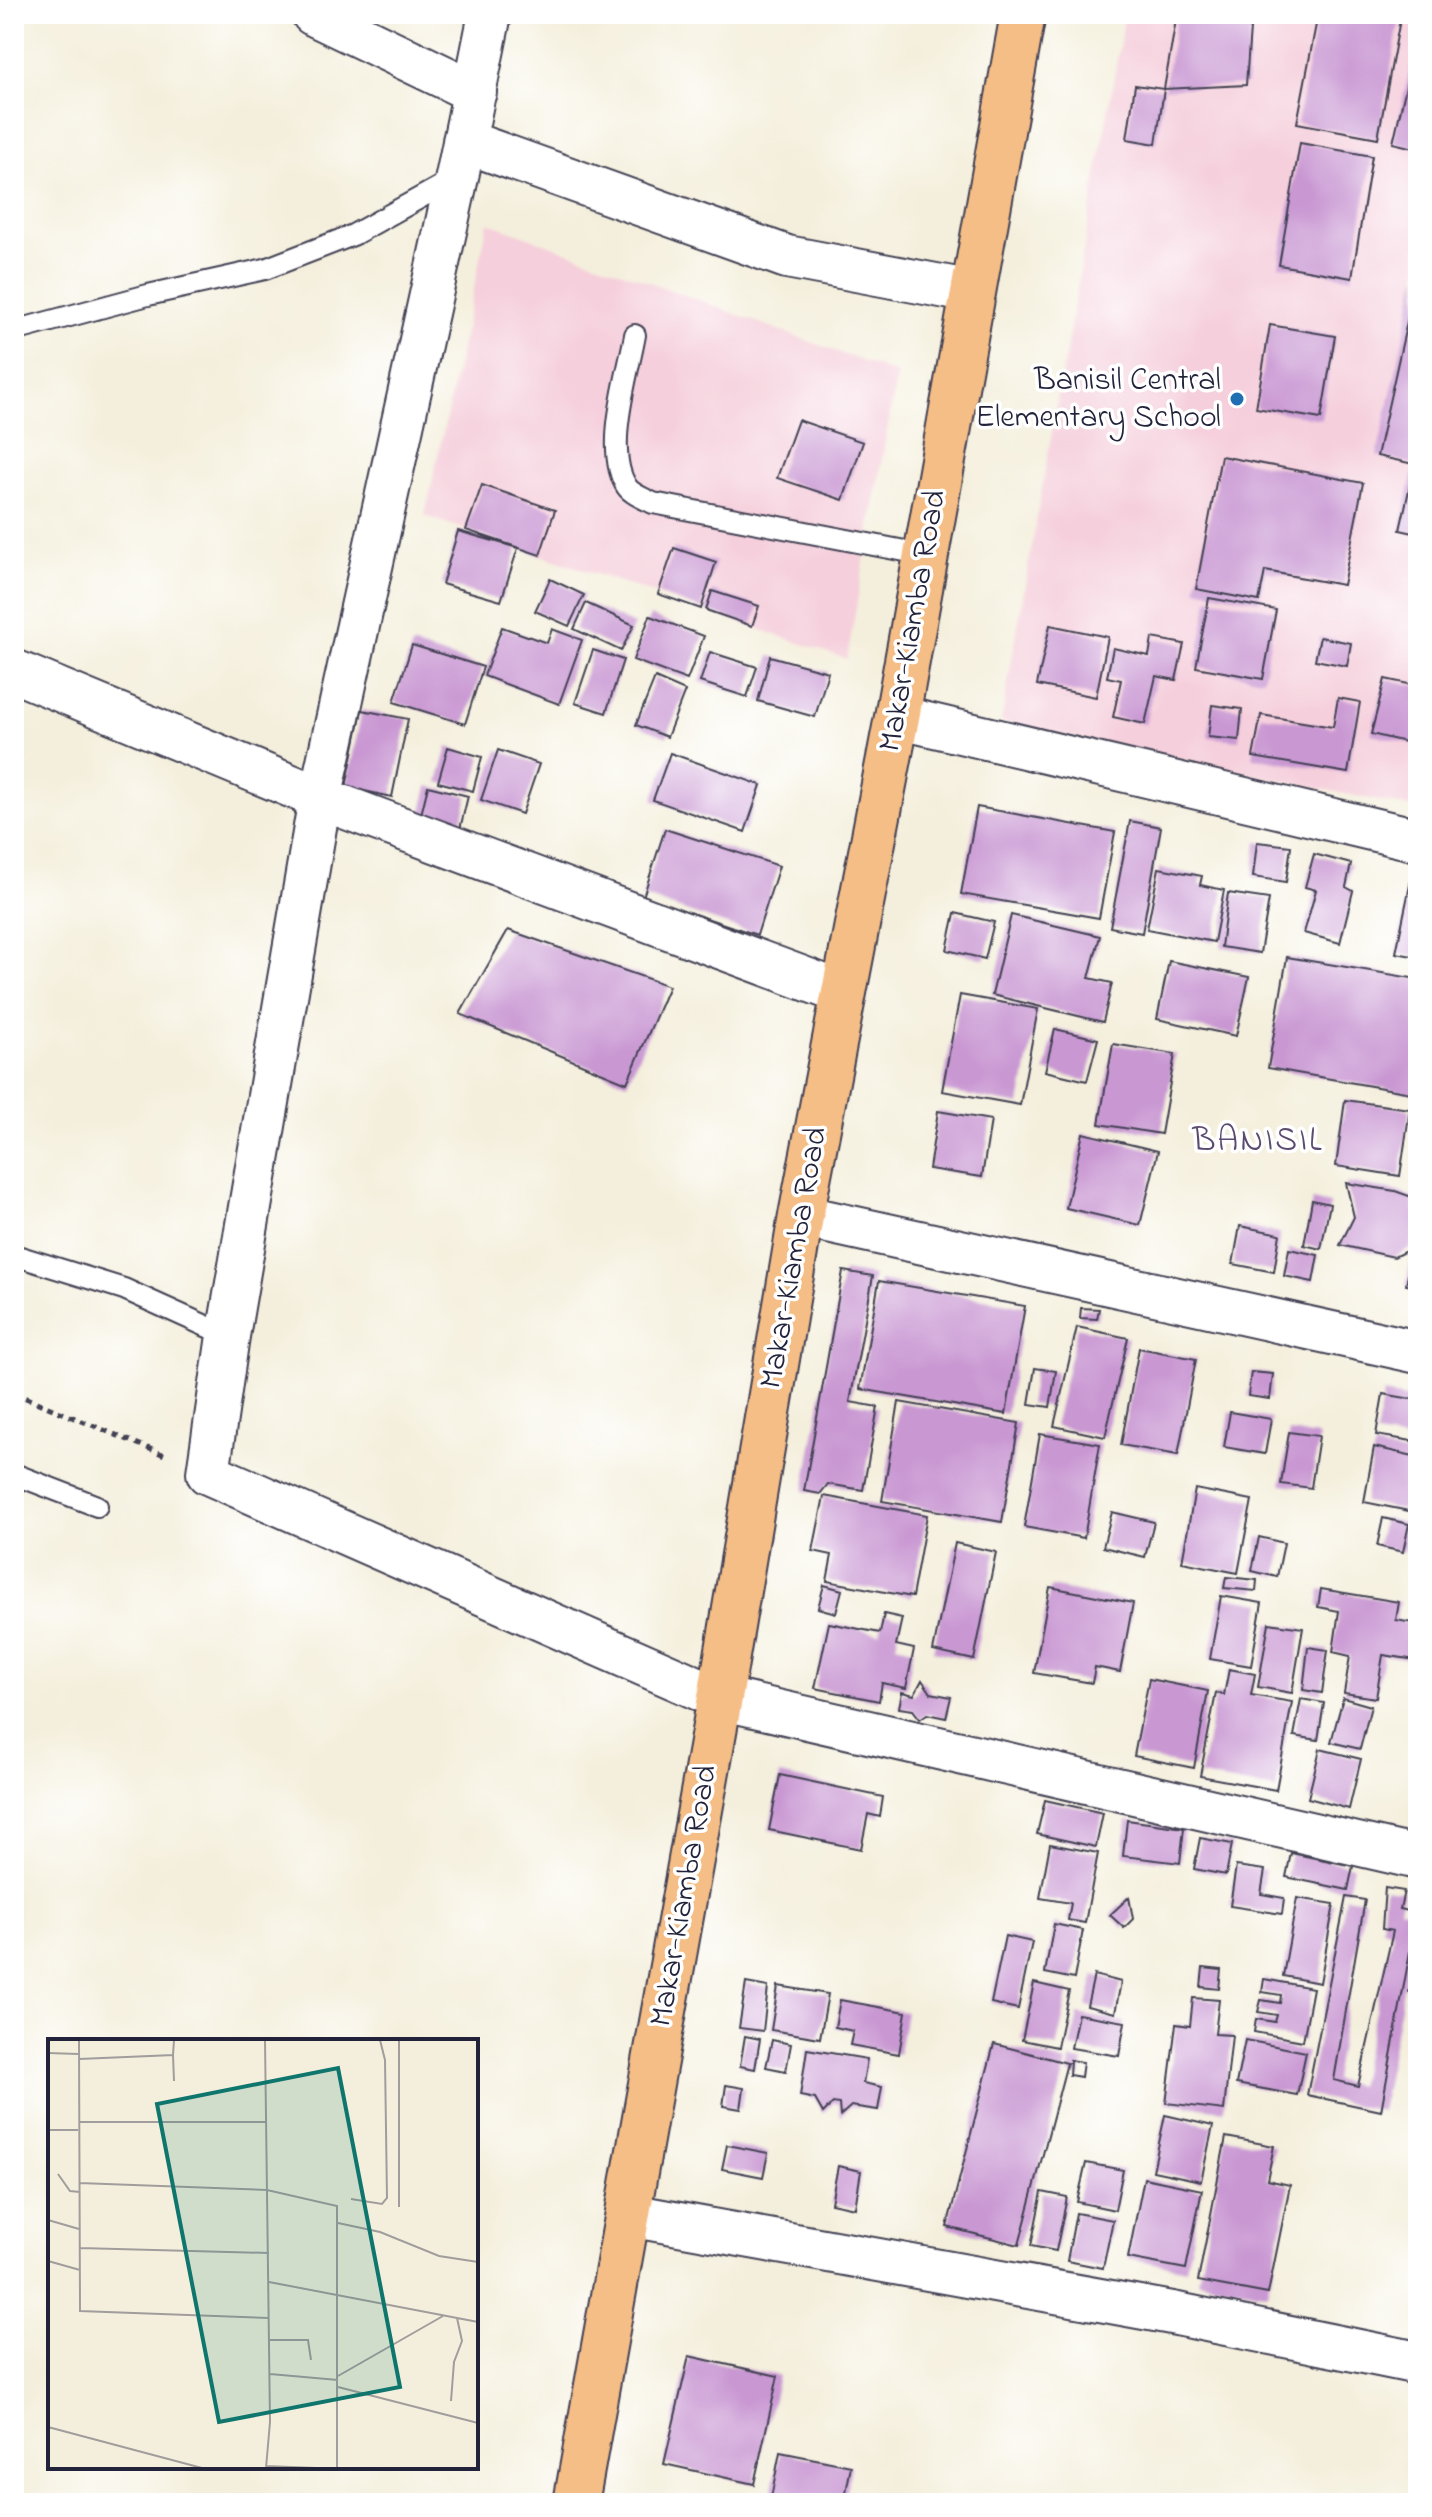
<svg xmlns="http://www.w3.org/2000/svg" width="1432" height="2517" font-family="'Indie Flower',sans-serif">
<rect width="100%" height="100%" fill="#fff"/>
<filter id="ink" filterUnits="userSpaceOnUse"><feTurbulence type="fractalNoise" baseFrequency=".0125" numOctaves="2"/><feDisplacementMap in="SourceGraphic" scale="16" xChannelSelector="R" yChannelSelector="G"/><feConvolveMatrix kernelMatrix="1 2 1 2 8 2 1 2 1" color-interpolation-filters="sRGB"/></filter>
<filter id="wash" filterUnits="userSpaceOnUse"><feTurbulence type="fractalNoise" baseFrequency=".006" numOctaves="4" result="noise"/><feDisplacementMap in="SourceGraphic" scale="32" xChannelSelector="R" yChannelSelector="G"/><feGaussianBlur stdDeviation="1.8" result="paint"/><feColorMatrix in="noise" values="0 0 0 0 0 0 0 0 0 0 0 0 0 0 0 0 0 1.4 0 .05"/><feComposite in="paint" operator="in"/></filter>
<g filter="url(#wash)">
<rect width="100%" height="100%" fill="#f4efdc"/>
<path fill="#f5cfdb" d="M1125,14H1418V809L1001,722Z
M488,222L897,374L847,659L425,516Z"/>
<g id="blocks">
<path fill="#c998d3" d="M1177,14H1251L1246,85L1164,89Z
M1318,14H1401L1378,138L1297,123Z
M1417,39H1418V149L1393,143Z
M1135,85L1164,89L1156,144L1127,139Z
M1300,143L1372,156L1352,278L1279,265Z
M1417,277H1418V465L1377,456Z
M1270,325L1335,336L1321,419L1256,408Z
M798,420L863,442L843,500L777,478Z
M1221,456L1363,483L1343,585L1265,571L1259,601L1196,589Z
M1413,472L1418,473V534L1400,530Z
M482,485L555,510L540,555L466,530Z
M458,531L518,548L501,601L442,584Z
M674,548L716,562L701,609L658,594Z
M550,579L584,595L569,626L535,611Z
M712,591L759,606L752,626L706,610Z
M1209,598L1276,610L1263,679L1196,667Z
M586,603L634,625L621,651L574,629Z
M650,616L704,636L687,680L633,660Z
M1050,625L1108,637L1096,697L1037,685Z
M502,627L547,643L552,629L582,640L559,704L484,676Z
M1320,637L1351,643L1347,666L1315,660Z
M1152,638L1184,644L1176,680L1156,676L1145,724L1113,717L1121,680L1107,677L1113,648L1149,656Z
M412,645L483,667L465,724L394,702Z
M593,650L623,660L606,713L575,703Z
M710,652L757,667L747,697L700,682Z
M770,656L828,672L815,717L758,701Z
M655,678L685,691L667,737L636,725Z
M1385,679L1418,686V745L1371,734Z
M1338,698L1360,702L1348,773L1253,757L1261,715L1333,727Z
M1212,705L1242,709L1239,740L1208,737Z
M362,710L408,719L392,797L346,787Z
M448,747L482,757L473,791L438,782Z
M498,750L539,764L522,814L481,800Z
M670,753L761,785L745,832L653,800Z
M428,786L468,796L460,829L420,819Z
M977,807L1115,832L1099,918L961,894Z
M1130,821L1161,827L1142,933L1110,927Z
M665,829L779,866L757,935L643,897Z
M1257,842L1291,846L1286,882L1253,877Z
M1314,854L1351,864L1346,887L1353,891L1340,943L1304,933L1316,890L1305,887Z
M1159,868L1202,876L1200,885L1224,890L1214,942L1147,929Z
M1411,880L1418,881V957L1396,953Z
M1228,893L1269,899L1260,953L1221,947Z
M955,913L994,922L985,959L947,950Z
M1011,915L1100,936L1089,978L1112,983L1103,1022L992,995Z
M508,930L669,986L627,1083L460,1014Z
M1287,957L1418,979L1417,1094L1268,1068Z
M1169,961L1249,977L1236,1036L1157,1019Z
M960,995L1038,1009L1020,1105L942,1091Z
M1055,1029L1098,1039L1087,1081L1045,1071Z
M1113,1044L1175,1054L1161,1134L1099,1124Z
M1345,1100L1410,1109L1400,1176L1336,1166Z
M938,1111L991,1120L982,1177L929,1169Z
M1083,1133L1158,1151L1140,1225L1066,1208Z
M1346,1183L1395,1191L1412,1197L1418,1223L1410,1249L1394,1257L1340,1245L1354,1217Z
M1312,1200L1330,1204L1321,1249L1304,1245Z
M1240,1226L1280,1234L1274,1272L1233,1264Z
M1417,1233H1418V1287L1406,1285Z
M1289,1249L1318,1255L1313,1282L1284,1276Z
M843,1271L873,1276L850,1402L878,1407L863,1490L828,1484L820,1494L804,1491Z
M879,1281L1025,1306L1006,1414L860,1389Z
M1081,1308L1099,1309L1097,1319L1080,1318Z
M1077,1327L1128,1338L1105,1437L1054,1426Z
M1139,1348L1196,1359L1178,1455L1121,1445Z
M1035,1368L1056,1371L1050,1407L1029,1404Z
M1251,1372L1273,1374L1270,1399L1248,1396Z
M1383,1394L1418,1400V1442L1376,1435Z
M899,1402L1019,1423L1002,1522L882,1501Z
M1230,1412L1271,1419L1265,1454L1224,1447Z
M1289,1432L1319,1436L1311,1488L1281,1484Z
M1040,1434L1100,1444L1084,1538L1024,1527Z
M1374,1447L1418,1457L1409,1511L1364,1502Z
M1195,1489L1252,1500L1238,1573L1182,1562Z
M824,1496L927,1515L912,1597L827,1581L832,1555L813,1551Z
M1112,1512L1154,1522L1145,1557L1103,1547Z
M1383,1518L1409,1524L1403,1552L1377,1546Z
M1259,1537L1284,1543L1277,1577L1252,1571Z
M955,1543L996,1552L974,1660L933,1651Z
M1226,1577L1257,1580L1256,1591L1224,1588Z
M824,1585L842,1590L836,1613L818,1608Z
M1050,1587L1133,1603L1120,1672L1095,1667L1092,1683L1034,1673Z
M1321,1589L1399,1602L1396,1620L1418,1624L1416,1660L1383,1655L1376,1698L1344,1693L1350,1656L1333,1652L1339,1611L1318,1607Z
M1221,1596L1262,1603L1251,1666L1210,1659Z
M884,1614L902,1618L896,1645L914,1649L906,1688L882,1683L879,1701L815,1688L829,1623L880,1633Z
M1269,1623L1303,1628L1292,1693L1258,1687Z
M1308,1647L1328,1650L1322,1693L1303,1690Z
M1229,1669L1255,1674L1251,1695L1292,1702L1276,1790L1200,1776L1216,1693L1224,1695Z
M1149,1679L1208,1691L1194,1768L1134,1756Z
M922,1680L931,1693L951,1697L946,1718L927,1714L920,1719L913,1710L899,1708L902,1692L914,1695Z
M1343,1698L1371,1706L1360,1749L1331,1742Z
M1301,1699L1324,1703L1318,1740L1294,1736Z
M1320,1749L1361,1759L1349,1809L1308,1798Z
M780,1775L883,1797L880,1817L868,1814L861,1849L769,1830Z
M1045,1800L1103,1813L1096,1847L1037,1834Z
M1127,1820L1184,1828L1180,1863L1123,1856Z
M1200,1838L1232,1844L1226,1875L1194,1869Z
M1050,1844L1098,1853L1085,1923L1068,1920L1071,1903L1040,1898Z
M1291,1853L1353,1866L1348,1890L1286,1877Z
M1236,1866L1265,1870L1261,1894L1284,1898L1282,1914L1230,1906Z
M1385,1888L1404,1891L1400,1909L1417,1913L1381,2111L1307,2095L1346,1897L1365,1900L1334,2080L1358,2086L1393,1931L1382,1929Z
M1129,1897L1133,1919L1124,1928L1110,1915Z
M1297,1898L1334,1904L1320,1983L1283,1976Z
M1054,1924L1083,1930L1074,1979L1045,1973Z
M1005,1936L1032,1942L1018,2009L991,2003Z
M1417,1957H1418V1993L1409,1992Z
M1203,1968L1221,1970L1219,1989L1201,1987Z
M1094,1975L1121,1982L1115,2013L1087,2006Z
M1264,1979L1313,1988L1303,2041L1254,2032L1256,2019L1275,2022L1277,2015L1258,2012L1261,2000L1280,2003L1281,1995L1262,1992Z
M746,1983L768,1987L763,2031L739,2028Z
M1034,1983L1069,1991L1057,2047L1022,2040Z
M778,1986L828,1994L820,2038L771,2030Z
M1193,1998L1219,2000L1215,2034L1232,2035L1224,2110L1166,2103L1176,2024L1190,2026Z
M840,2000L906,2012L899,2054L850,2045L853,2031L835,2027Z
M1078,2014L1125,2022L1119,2056L1071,2048Z
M745,2036L760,2039L755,2069L740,2066Z
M772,2040L791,2044L786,2071L766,2067Z
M1245,2040L1306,2052L1297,2095L1236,2084Z
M994,2044L1067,2063L1019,2245L947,2227Z
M807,2049L867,2059L863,2083L882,2087L878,2110L851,2106L840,2116L839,2104L833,2103L823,2113L815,2099L800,2096Z
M1070,2060L1083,2062L1081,2077L1069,2075Z
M726,2085L744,2088L741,2109L723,2106Z
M1165,2115L1213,2126L1201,2181L1153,2171Z
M1226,2137L1274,2146L1267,2180L1290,2185L1268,2294L1198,2281Z
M727,2145L768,2153L763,2177L722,2169Z
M1086,2163L1123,2170L1115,2210L1077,2202Z
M838,2166L861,2171L855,2208L831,2203Z
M1144,2178L1202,2190L1186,2269L1128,2258Z
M1042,2192L1067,2197L1056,2251L1031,2246Z
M1076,2213L1113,2220L1103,2268L1067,2261Z
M689,2356L778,2376L754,2484L664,2464Z
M780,2452L851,2466L844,2503H770Z"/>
</g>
</g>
<g filter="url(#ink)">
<use href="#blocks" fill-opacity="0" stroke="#424153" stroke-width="2"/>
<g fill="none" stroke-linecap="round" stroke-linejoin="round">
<defs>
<path id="lane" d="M14,331L148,295L265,269L353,235L454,179
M635,335C628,375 603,451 627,487C632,494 645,499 653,503L926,555
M14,1255L124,1289L228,1336
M14,1474L97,1506"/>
<path id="street" d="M313,14L475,92
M490,14L457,177L320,798L228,1336L208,1473L720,1698L1418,1858
M464,141L787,257L973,292
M14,671L320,798L843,993
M897,717L1418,840
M801,1216L1418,1352
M629,2215L1172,2313L1418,2363"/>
<path id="primary" d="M576,2503L720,1698L801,1216L897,717L1023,14"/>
</defs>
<use href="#lane" stroke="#424153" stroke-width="24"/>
<use href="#street" stroke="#424153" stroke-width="46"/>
<use href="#primary" stroke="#424153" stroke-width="48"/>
<path stroke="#424153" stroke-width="5" stroke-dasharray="6 6" stroke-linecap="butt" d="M14,1393L167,1456"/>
<use href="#lane" stroke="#fff" stroke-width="20"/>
<use href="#street" stroke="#fff" stroke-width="42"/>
<use href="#primary" stroke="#f6be87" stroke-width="44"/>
</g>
</g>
<circle fill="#1f6fb2" stroke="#fff" stroke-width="3" cx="1237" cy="399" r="8"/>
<g text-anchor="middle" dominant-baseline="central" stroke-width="7" stroke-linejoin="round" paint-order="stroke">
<g font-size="32" fill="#22223b" stroke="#fff" text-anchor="end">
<text x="1221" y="381">Banisil Central<tspan x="1221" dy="37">Elementary School</tspan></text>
</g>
<g font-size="32" fill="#22223b" stroke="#fff">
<text transform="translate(914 621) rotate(-80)">Makar-Kiamba Road</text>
<text transform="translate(795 1258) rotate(-80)">Makar-Kiamba Road</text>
<text transform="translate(685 1896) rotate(-80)">Makar-Kiamba Road</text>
</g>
<g font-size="34" letter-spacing="2" fill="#5c4b70" stroke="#fff">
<text x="1258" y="1142">BANISIL</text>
</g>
</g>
<g transform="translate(48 2039)">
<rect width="430" height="430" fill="#f4efdc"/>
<path fill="none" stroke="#a09d9c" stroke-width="2" d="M31,1L32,272L221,279M217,1L222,383L218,429M0,14L30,15M125,16L126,42M31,20L125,16L126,1M31,83H218M0,91H30M10,135L22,152L32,153M31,144L219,151L289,167V429M303,160L334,165L339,159L337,21L332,1M351,168V1M0,181L31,190M290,184L332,193L391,217L430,223M32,209L221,214M0,222L32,231M221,243L430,283M221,301H260L263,321M222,335L290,341M290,337L395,277M290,348L430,384M403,362L406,323L414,302L409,279M0,388L154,429M218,427L268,429"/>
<path fill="#0f766e" fill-opacity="0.15" stroke="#0f766e" stroke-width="4" d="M290,29L352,348L171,383L109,65Z"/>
<rect width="430" height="430" fill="none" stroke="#22223b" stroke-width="4"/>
</g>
<rect width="1432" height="2517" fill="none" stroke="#fff" stroke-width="48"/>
</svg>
